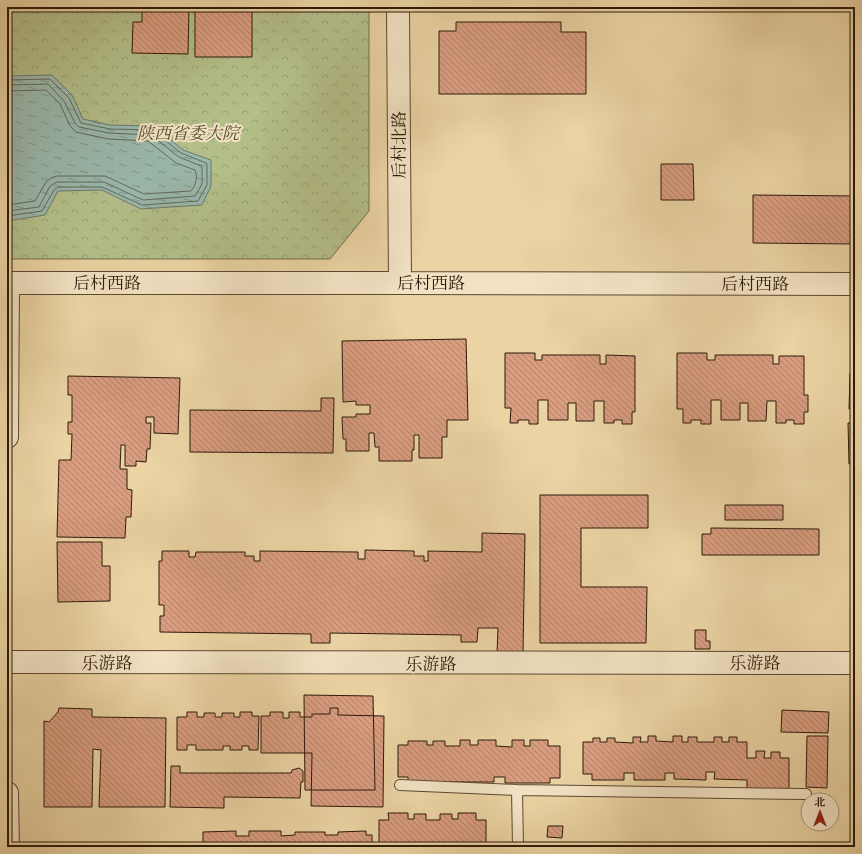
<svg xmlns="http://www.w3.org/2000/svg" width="862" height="854" font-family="Cardo,'Noto Serif SC',serif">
<defs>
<pattern id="forest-crowns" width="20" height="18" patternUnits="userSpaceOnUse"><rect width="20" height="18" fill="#b3be89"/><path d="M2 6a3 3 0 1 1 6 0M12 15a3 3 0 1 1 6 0" fill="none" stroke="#9aa375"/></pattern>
<pattern id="water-ripples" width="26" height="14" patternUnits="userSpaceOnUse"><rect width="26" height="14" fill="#99b7ab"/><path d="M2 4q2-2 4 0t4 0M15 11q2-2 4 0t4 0" fill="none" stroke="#7d9489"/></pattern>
<pattern id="building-back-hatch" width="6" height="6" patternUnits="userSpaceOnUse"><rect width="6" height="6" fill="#d99d80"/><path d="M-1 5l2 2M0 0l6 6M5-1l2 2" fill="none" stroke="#b07f67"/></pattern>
</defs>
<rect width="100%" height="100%" fill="#ebd3a3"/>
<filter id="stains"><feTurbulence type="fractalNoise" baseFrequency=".005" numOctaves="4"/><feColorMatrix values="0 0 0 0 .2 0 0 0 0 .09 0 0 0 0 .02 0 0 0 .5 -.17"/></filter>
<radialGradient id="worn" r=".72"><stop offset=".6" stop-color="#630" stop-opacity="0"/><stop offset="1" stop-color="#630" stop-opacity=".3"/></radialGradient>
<path fill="url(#forest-crowns)" stroke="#706c4a" d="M7,7H369V211L330,259H7Z"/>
<path fill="url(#water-ripples)" stroke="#6e786b" d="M52,75L72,95L83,119L110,125L154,126L183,150L211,160V186L202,205L141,209L102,190L58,191L45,215L7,221V76Z"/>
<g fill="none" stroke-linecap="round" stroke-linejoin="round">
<path stroke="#63685a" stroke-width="1" d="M7,80L50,79L69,98L81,123L110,129L152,130L181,153L206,163L207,165V185L198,201L142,205L102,187H58L54,190L42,211L7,216
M7,85L48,84L64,101L75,123L79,127L109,133L151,135L179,157L201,166L202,168V184L195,196L143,200L104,182H57L50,186L39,207L7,211
M7,91L46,90L60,104L70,126L76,132L108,139L148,141L176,163L195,170C198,177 196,185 191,191L144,194L105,176H57L51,178L46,182L35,201L7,205"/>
</g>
<path fill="url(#building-back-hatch)" stroke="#2d1a0a" d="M142,7H189L188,54L132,53L133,22H142Z
M195,7H252V57H195Z
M456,22H561V32H586V94H439V31H456Z
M661,164H693L694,200H661Z
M753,195L855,196V244L753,243Z
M466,339L468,420H447V437H442V458H419V435H414V450H412V461H379V447H375L374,433H369V451H346V439H343L342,417H356V414H370V405H356V401L343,402L342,341Z
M505,353H535V360H542V355H600V364H606V355L635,356V412H632V424H622V420H614V423H604V401H594V421H576V403H568V420H548V400H538V424H529V420H518V423H510L511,408H505Z
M677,353H707V360H715V355H773V364H779V356H804V395H808V412H804V424H794V420H786V423H776V401H767L766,421H748V403H740V420H721V400H711V424H701V420H691V423H683V409H677Z
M850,373H855V409H849Z
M68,376L180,378L178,434L154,433V417H146V423H151L150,449H147L146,462L136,461V466H125V445H121L120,469H127V489L132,490L131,517H126L125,538L57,537L59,460H71L72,434H68V422H72V395H68Z
M321,398H334L333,453L190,452V410L321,411Z
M848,423H855V464H849Z
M540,495H648V528H581V587H647L646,643H540Z
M725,505H783V520H725Z
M711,528L819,529V555H702V534H711Z
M482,533L525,534L523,653H497L498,628H478L477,642H461V635L330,633V643H311V634L160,632V616H164V605H159V561H162V551H189V557H195L196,552H245V556H254V561H260V551L358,552V559H365V550L414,551V556H424V561H428V551L482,552Z
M57,542H102V566H110V601L58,602Z
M695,630H706V641H710V649H695Z
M304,695L373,696L375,790H305Z
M59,708L92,709V717L166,718L165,807H99L101,750L93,749L92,807H44V721L49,722L58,712Z
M330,708H338V715L384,716L383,807L311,806L312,753H261V716H270V712H283V718H289V712H300V717H312V714H330Z
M782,710L829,712L828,733L781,732Z
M187,712H197V717H204V713H215V717H222V713H234V717H240V712H252V716H259L258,750H249V746H242V750H230V746H223V750H196V745H187V750H177V717H187Z
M648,736H656V741L673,742V736H682V742H688V737H697V742H714V737H722V742H729V737H737V742H747V758H756V751H765L764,758H771V752H780V758H789V790H747V780L714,779L715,772H706V780L674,779V773H665V780H634V773H624V780H592V774H583V742H593V738H600V742H607V738H615V742L633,743V737H641L640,742H648Z
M807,736H828L827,788L806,787Z
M460,740H470V745H478V740H496V746L512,747V740H524V746H530V740H548V746H560V778H550V783H505V777H494V782H408V777H398V745H408V741H427V745H433V741H445V746H460Z
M171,766H180V773H291L292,770L299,768L303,771V782H301L300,798L224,797V808L170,807Z
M388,813H408V819H414V814H426V820H440V814H452V819H458V813H476V820H486V847H379V820H389Z
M548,826H563L562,838L547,837Z
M236,831V836H249V831H281V836L295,835V832H325V835H338V832L366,831V835H372V847H203V832Z
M98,843H119V847H98Z"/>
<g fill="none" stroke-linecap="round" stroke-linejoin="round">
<defs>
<path id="service" d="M400,785L517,790L806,794
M517,790L518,847"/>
<path id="tertiary" d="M398,7L400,283
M7,283H400L855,284
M7,437L8,283
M7,662L855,663
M7,793L8,847"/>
</defs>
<use href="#service" stroke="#5c4830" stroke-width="12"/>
<use href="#tertiary" stroke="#5c4830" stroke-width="24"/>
<use href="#service" stroke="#f2e2c3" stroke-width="10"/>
<use href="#tertiary" stroke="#f2e2c3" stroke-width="22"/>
</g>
<g text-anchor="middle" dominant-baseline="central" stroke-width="4" stroke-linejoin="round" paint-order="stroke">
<g font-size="17" font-style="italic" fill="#554b30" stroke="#f2e2c3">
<text x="188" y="133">陕西省委大院</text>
</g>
<g font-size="17" fill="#2d1a0a" stroke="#f2e2c3">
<text transform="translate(399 145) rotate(-90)">后村北路</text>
<text x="107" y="283">后村西路</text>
<text x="431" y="283">后村西路</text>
<text x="755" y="284">后村西路</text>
<text x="107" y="663">乐游路</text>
<text x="755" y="663">乐游路</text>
<text x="431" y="664">乐游路</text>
</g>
</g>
<rect width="862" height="854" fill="none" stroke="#ebd3a3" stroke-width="24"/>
<rect x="8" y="8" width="846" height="838" fill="none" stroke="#2d1a0a" stroke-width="2"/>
<rect x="12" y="12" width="838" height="830" fill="none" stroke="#2d1a0a"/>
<g transform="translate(820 812)"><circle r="19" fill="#f2e2c3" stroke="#a39279"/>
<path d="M0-3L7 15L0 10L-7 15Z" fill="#8f2418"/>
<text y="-6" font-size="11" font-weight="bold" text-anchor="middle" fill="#2d1a0a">北</text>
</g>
<rect width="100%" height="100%" filter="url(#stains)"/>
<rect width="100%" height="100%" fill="url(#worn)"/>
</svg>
